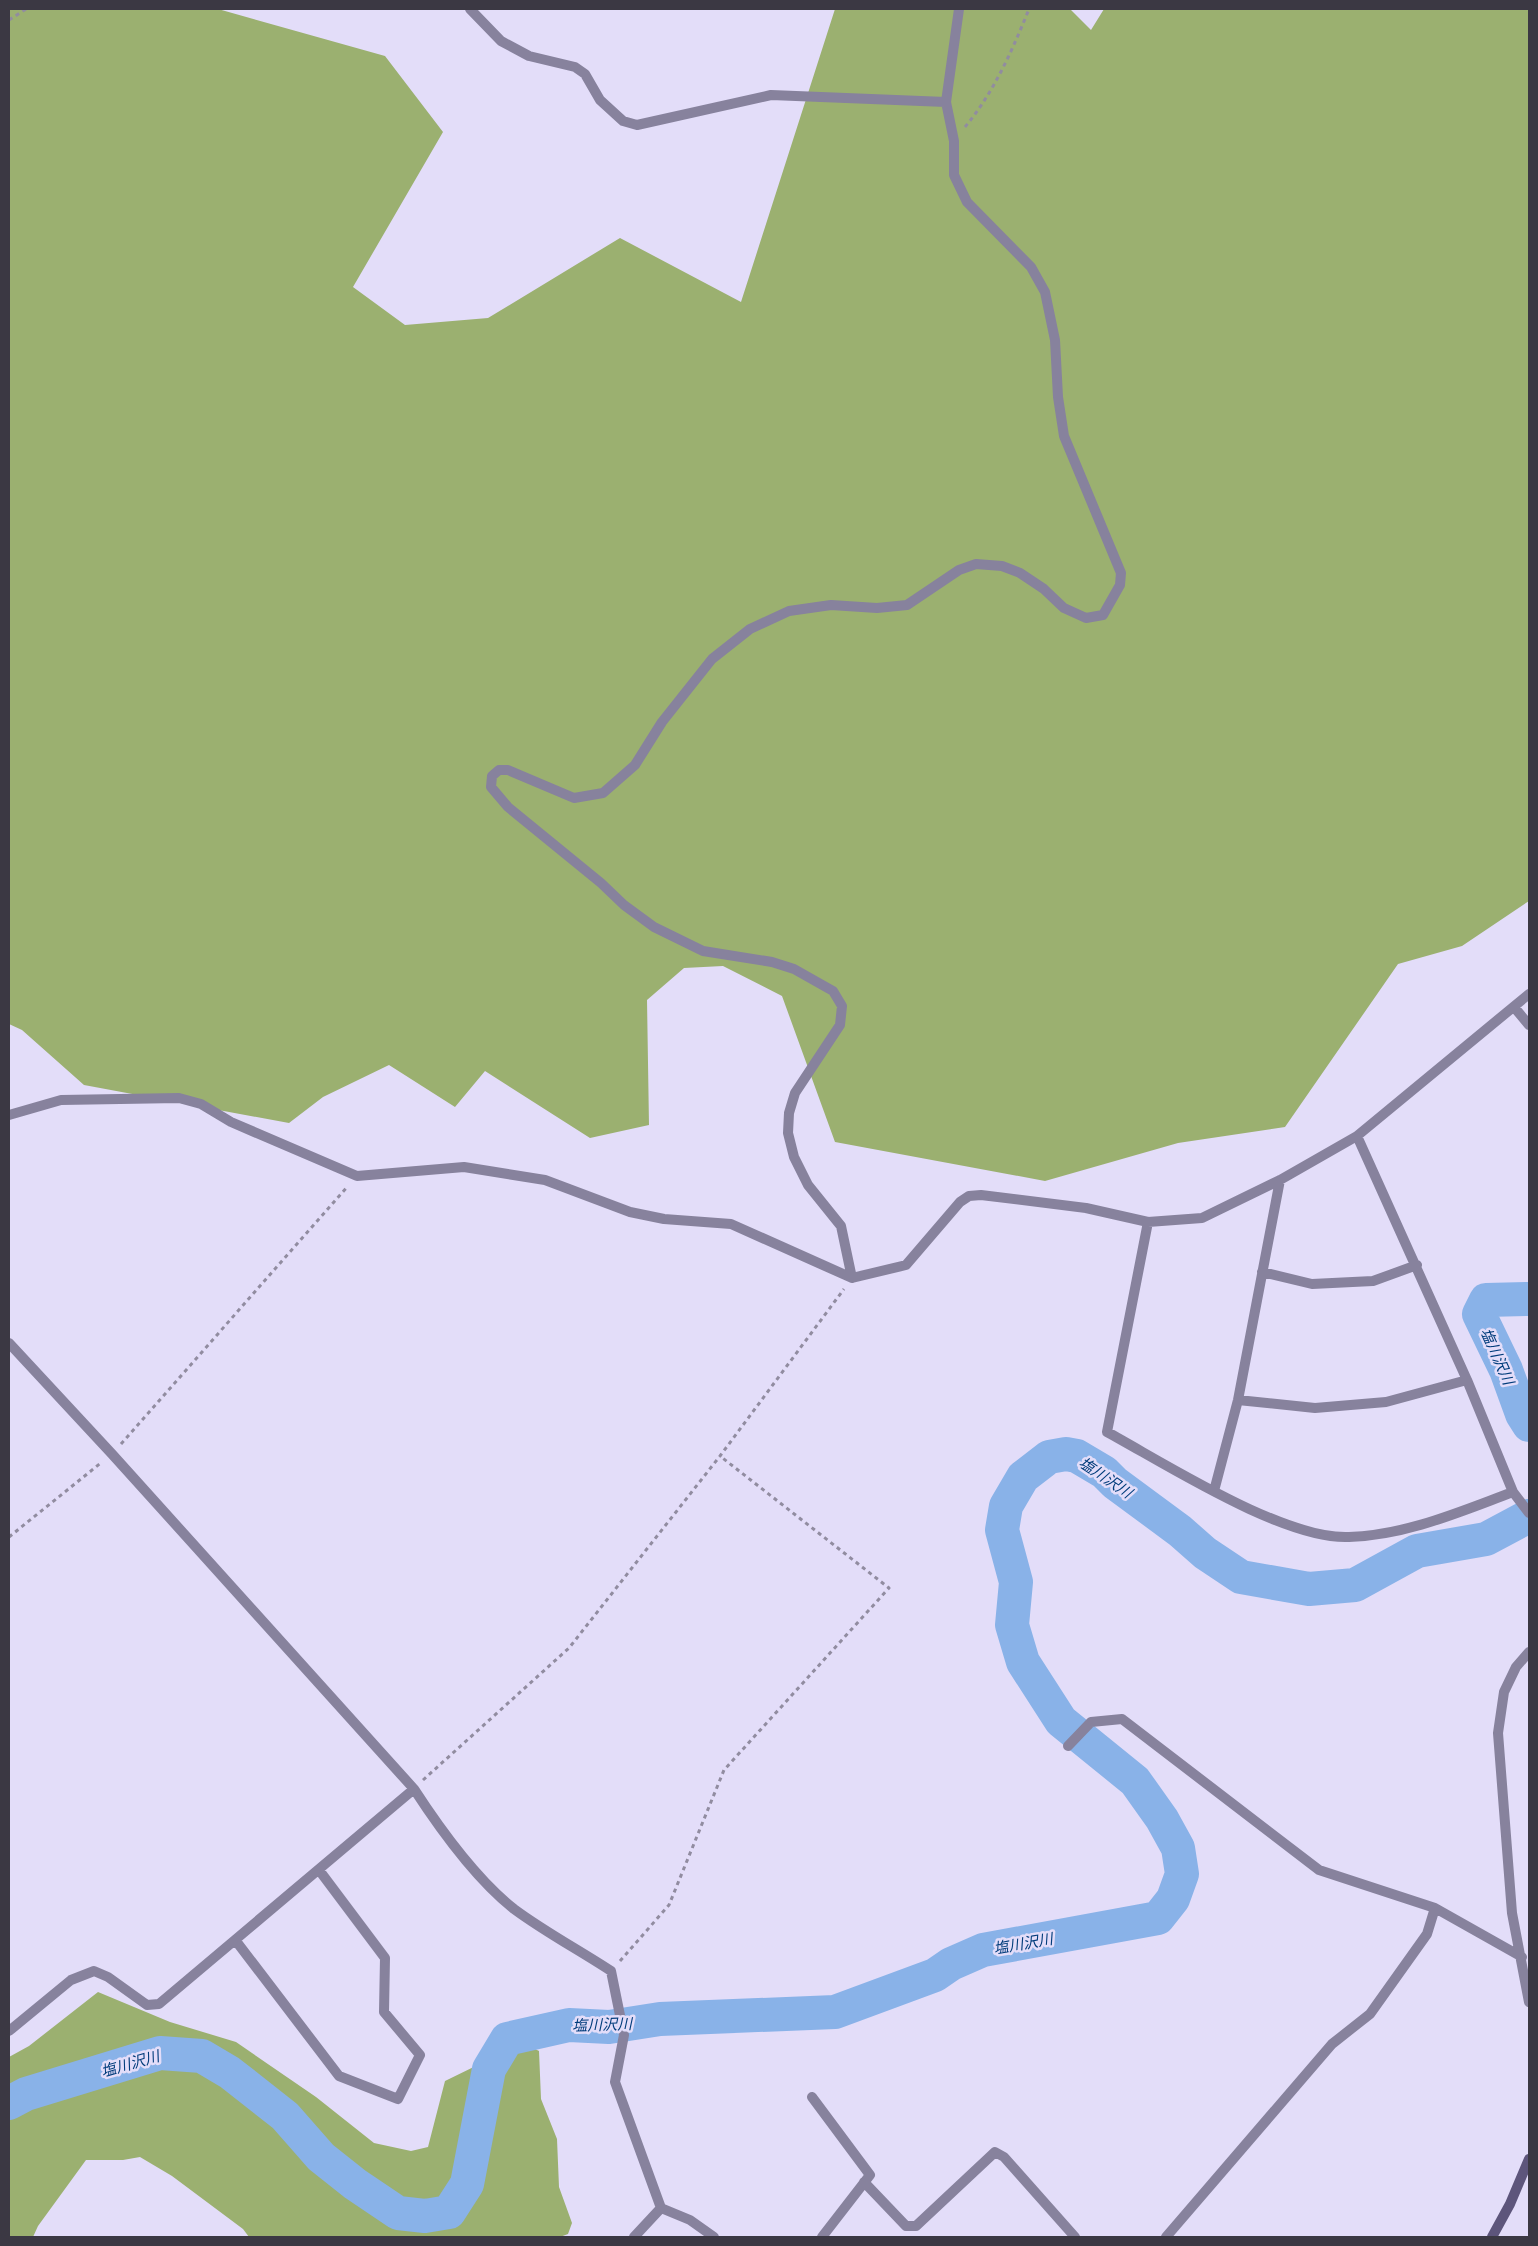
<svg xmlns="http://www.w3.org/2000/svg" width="1538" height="2246" font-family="'Open Sans','Noto Sans JP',sans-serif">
<rect width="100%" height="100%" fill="#e3ddf9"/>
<path fill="#9bb070" d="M9,9H218L385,56L443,132L353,287L405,325L488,318L620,238L741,302L835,9H1070L1091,30L1104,9H1529V901L1462,946L1398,964L1285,1127L1178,1143L1045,1181L835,1142L782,996L723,966L684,968L647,1000L649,1125L590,1138L485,1071L455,1107L389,1065L323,1097L289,1123L84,1085L22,1030L9,1024Z
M98,1992L170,2022L236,2042L316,2097L374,2143L411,2151L428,2147L445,2081L523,2043L539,2051L541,2099L557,2139L559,2187L572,2223L568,2234L560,2237H249L243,2229L172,2176L140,2157L123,2160H86L38,2226L33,2237H9V2057L29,2046Z"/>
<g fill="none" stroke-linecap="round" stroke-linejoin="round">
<path stroke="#89b2e8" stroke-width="34" d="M1529,1299L1486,1300L1479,1314L1506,1370L1522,1414L1529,1425
M9,2103L26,2094L160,2053L202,2056L229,2072L285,2116L321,2157L355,2184L398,2213L425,2216L449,2212L467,2184L489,2069L507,2039L569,2025L609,2027L660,2019L835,2012L935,1975L951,1964L983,1950L1158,1918L1173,1899L1182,1874L1178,1848L1162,1819L1135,1781L1061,1721L1023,1662L1012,1625L1016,1582L1002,1530L1006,1506L1023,1477L1049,1457L1066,1454L1077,1456L1104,1472L1115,1483L1180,1531L1205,1553L1241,1577L1309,1589L1355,1585L1417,1551L1486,1539L1529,1516"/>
<path stroke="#918ca0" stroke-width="3" stroke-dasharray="4 4" stroke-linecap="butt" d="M9,20L26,9
M965,127C994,92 1012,51 1029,9
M121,1444L348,1186
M9,1537L102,1462
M423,1780L569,1648L720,1456L844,1289
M620,1961L669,1905L724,1770L889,1588L720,1456"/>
<path stroke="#87829d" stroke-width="10" d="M470,9L501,41L529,56L575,67L585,74L600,100L623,121L637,125L771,95L946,102
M1514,1007L1529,1025
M9,1115L61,1100L179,1098L201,1104L231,1122L357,1176L464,1167L545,1180L630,1212L664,1219L731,1224L852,1278L906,1265L960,1202L969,1196L981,1195L1086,1208L1148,1222L1202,1218L1280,1180L1357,1136L1529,994
M1357,1136L1467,1380L1513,1492L1529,1513
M1148,1222L1107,1432C1166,1464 1284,1540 1349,1537C1407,1535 1459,1512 1513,1492
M1262,1272L1312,1284L1373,1281L1417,1265
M852,1278L841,1226L808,1185L794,1157L788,1133L789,1113L795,1093L840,1025L842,1006L833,991L794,969L772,962L703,951L654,927L624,905L601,883L508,807L491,787L492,776L499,770H508L574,798L603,793L635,765L662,722L712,659L750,629L789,611L831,605L877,608L907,605L959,570L976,564L1002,566L1020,573L1044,589L1064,608L1086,618L1103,615L1120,585L1121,573L1064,436L1058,397L1055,340L1045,292L1031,267L967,202L954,175V141L946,102L959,9
M9,1343L112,1454L414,1789C440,1829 476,1879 514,1909C545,1932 579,1950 611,1971L624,2035L615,2082L661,2208L690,2220L714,2237
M1238,1400L1315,1408L1386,1402L1467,1380
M1214,1491L1238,1400L1280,1180
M1529,1652L1516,1667L1504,1692L1498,1733L1512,1913L1529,2002
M1068,1746L1091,1722L1122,1719L1319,1870L1435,1908
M236,1941L339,2076L398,2099L420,2055L384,2012L385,1958L319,1870
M9,2031L71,1980L94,1971L108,1977L147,2005L159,2004L414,1789
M812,2097L870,2175L822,2237
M864,2182L906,2226H916L995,2152L1004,2157L1075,2237
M634,2237L661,2208
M1166,2237L1332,2044L1370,2014L1427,1934L1435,1908L1522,1957"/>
<path stroke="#5d557b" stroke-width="10" d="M1492,2237L1510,2204L1529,2159"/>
</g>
<g text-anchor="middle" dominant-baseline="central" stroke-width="5" stroke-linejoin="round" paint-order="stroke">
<g font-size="15" font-style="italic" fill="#013c7b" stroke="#e3ddf9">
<text transform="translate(1498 1356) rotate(66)">塩川沢川</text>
<text transform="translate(1106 1477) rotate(34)">塩川沢川</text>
<text transform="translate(1023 1943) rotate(-10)">塩川沢川</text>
<text transform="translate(602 2024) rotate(-2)">塩川沢川</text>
<text transform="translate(130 2063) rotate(-16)">塩川沢川</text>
</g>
</g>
<rect width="1538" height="2246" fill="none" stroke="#3b3843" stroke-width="20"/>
</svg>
